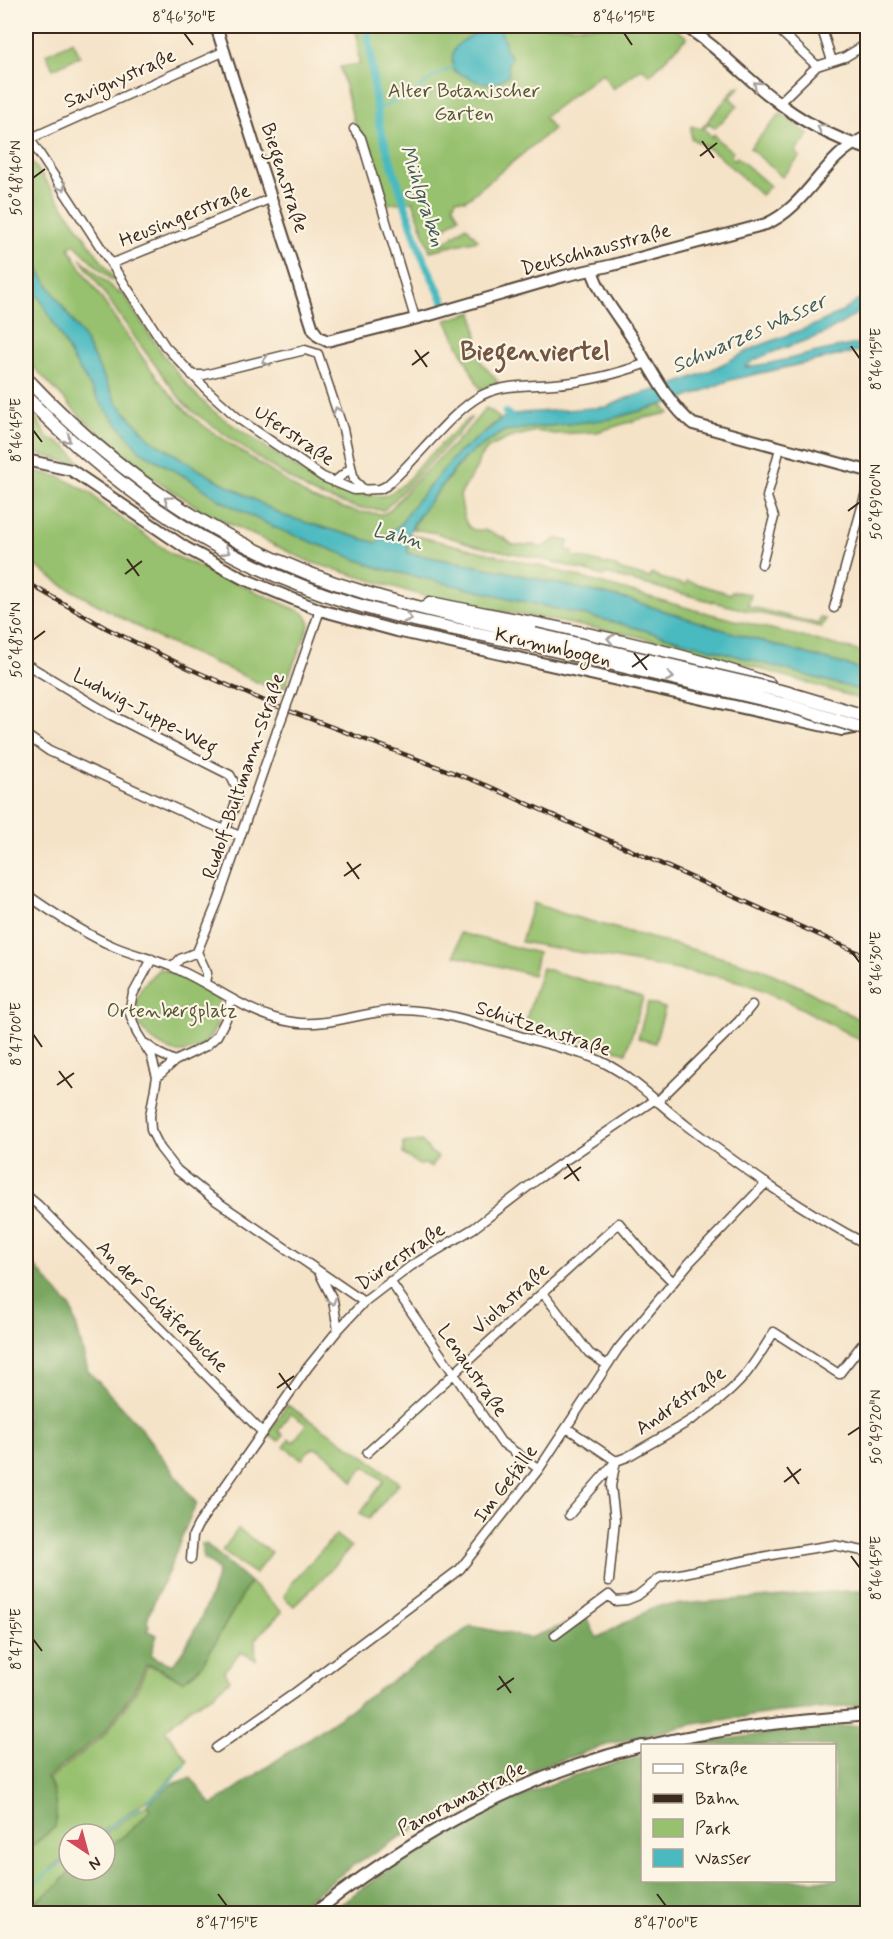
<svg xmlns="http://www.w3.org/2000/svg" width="893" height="1939" font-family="Mynerve,sans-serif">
<rect width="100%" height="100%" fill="#fcf5e5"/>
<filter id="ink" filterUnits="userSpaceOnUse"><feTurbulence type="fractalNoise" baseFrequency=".0167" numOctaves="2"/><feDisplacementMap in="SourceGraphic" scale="12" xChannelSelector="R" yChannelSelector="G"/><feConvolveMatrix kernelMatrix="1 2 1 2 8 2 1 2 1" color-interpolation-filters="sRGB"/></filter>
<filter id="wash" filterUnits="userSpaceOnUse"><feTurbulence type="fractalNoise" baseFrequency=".008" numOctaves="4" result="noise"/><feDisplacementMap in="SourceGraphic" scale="24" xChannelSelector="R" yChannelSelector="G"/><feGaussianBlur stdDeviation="1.35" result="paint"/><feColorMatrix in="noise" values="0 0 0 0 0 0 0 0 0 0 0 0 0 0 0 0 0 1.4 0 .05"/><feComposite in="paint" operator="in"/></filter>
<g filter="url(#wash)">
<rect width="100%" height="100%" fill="#f5e3c8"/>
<path fill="#97c16e" stroke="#697646" stroke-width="1.5" d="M356,26H671L687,37L650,75L642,68L613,89L602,73L544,117L553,129L470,197L465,200L456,199L453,206L459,217L436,235L443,244L466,226L478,240L430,251L413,201L387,204L369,143L355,126L340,67L359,64Z
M73,41L80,56L53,69L46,54Z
M741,86L730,98L738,106L715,128L709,123L704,129L712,137L714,134L718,140L733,152L730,155L734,160L737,157L770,186L761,195L717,154L691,138V126L701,129L736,87Z
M781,113L809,135L795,151L800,156L782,177L750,148Z
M26,153L115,280L112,281L74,244L69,248C88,280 109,310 131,341C153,372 175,406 207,428L312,499L358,512L382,514L388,512L410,487L464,434L486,408L493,412L500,419L457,454L411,508L401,524L377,543L284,516L201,471L150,439L117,403L83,337L26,252Z
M80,258L117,292L123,293C147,330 177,381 211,409C230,425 252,437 272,451C313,479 332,495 384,496C395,491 408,482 414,471L463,423L472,417L460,432L384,510L358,508L314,494L262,461L192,411L181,400L138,342Z
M26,279L41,300L74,361L102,405L140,451L191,480L220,500L274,527L379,568L618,623L867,692V701L744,664L636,636L431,598L310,562L203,511L147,474L81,417L26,359Z
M473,312L481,362L498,382L480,389L446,320Z
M662,405L669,413L640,419L597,432L554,434L536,431L509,438L488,448L479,459L476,469L460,495L464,518L468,526L474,530H484L504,538L513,545H534L541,548L557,539L568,541L566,550L573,551L572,556L615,566L618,569L650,578L652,573L660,578L686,585L687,581L731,594L732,591L751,594L748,606L818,624L820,618L826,619L821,627L745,610L605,574L604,576L546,560L477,546L436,533L412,529L423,510L463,460L475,450L504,431L610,419Z
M26,406L35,416L47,437L67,447L92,477L73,463L26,451Z
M26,469L60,477L91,493L102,505L173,555L304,613L310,623L282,693L160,639L64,586L26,559Z
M409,534L544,567L695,610L867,653V671L733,633L630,600L502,571L408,553L407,537Z
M533,903L564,914L760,968L803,988L867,1024V1044C817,1018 758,978 700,974L521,942Z
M460,933L538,953L533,975L455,955Z
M542,968L643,998L626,1053L525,1023Z
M159,969L173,972L218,996C227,1023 205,1055 175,1052C170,1051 166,1048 162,1046C142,1035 130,1017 139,993C143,983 152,976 159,969Z
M648,1003L665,1008L655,1043L638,1038Z
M422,1141L430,1152L438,1157L431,1167L425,1164L419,1165L403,1154V1143Z
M287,1405L369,1459L399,1483L369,1519L360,1513L384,1481L364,1466L353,1482L342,1467L320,1450L314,1448L308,1451L302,1459L284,1447L289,1439L294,1442L306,1424L290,1413L278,1431L283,1435L279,1441L268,1435Z
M238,1529L271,1552L255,1574L222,1551Z
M336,1535L351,1547L327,1574L294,1606L284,1597L292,1582Z
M250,1582L282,1612L255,1639L256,1660L241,1652L224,1671L230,1680L211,1696L194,1705L165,1730L188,1761L156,1794L98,1834H69V1855L52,1867V1870L69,1858V1870H71L55,1888L26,1908V1851L55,1827C56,1812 56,1793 48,1780L104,1736L136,1692L148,1665L183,1681L193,1674L202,1665Z
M148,1804L151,1810C137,1825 123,1839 105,1848L104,1834Z"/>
<path fill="#79a761" stroke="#5a6840" stroke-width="1.5" d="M26,1256L72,1309L88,1371L137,1423L197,1504C185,1525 180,1542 171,1565C164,1584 152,1601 147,1621L149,1626L147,1631L157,1635L151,1654L156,1658L173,1665C191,1641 212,1600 218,1571L211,1563L203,1559L201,1544H206L250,1582L202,1665L183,1681L153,1665H146L134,1691L103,1734L47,1778C55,1789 58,1813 55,1827L26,1851Z
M847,1591H867V1705L779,1712L694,1724L613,1743L531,1770L426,1822L355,1864L290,1913L26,1914V1908L55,1888L71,1870H105V1848C123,1839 137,1825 151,1810L148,1804L171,1784L191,1778L212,1805L471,1626L530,1638L586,1617L597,1638L656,1606Z
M867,1725V1913H329C401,1857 498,1800 585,1772C604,1766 623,1762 642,1756V1880H834V1746L682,1745L796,1730Z"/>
<path fill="#4abac0" stroke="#42726f" stroke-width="1.5" d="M490,26H499L505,43V50L511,56L508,64L509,75L494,84L478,82L454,71C445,39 471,39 490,26Z
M26,252L83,337L117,403L150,439L201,471L284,516L376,543L401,524L411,508L457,454L503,418L522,413L607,407L627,398L673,385L707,372L756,347L817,324L841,312L867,294V306C853,317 839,326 823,334C805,342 756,355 745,367C786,363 826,346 867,343V351L854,352L730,380L683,399L610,419L504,431L475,450L463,459L433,497L415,521L407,537L408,553L502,571L630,600L733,633L867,671V692L618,623L379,568L273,527L220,500L191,480L140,451L102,405L74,361L41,300L26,279Z"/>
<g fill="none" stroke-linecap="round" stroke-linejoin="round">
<path stroke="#4abac0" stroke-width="2" d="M377,110L416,91L433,77L453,67
M147,1802L157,1795L186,1765
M100,1834L140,1807
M26,1891L69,1856"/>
<path stroke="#4abac0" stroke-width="8" d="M368,26L375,98L380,128L422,256L444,302
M506,413L513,419"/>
</g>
</g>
<g filter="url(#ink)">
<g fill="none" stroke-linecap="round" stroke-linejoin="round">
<defs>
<path id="minor" d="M775,26L817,66
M821,26L832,61
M779,103L817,66L845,57L868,43
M354,129L361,138L415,318
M26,133L165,346L207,390L239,419L323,477L354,490L380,489L386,486C416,461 449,413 482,395C504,384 530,386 554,384C586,382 617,374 647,363
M29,139L225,51
M111,264L272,198
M192,375H204L305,350L318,354L343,429L354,480L365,491
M334,482L351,468
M762,564L774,517L767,497L780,448
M834,608L868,485
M26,664L111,715L230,775C244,797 233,808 225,830
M292,691L320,610
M26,735L49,751L198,819L240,836
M868,864V868
M26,894C50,911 87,935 115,947C136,956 160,960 181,971C218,988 251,1016 292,1022C327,1028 364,1011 399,1010C439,1009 486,1026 523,1037C546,1044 569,1049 591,1057C628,1071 656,1102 687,1126C744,1169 804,1212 868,1245
M197,952L207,973L205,982
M152,959L133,994L129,1011L137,1033L151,1055L157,1077L150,1116L151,1130L160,1148L177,1170L212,1198L364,1302
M173,967L180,959L197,952L218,901L277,731
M146,1044L158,1053L175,1061
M157,1077L175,1061L206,1046L217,1036L226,1019L231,999
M657,1102L739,1021L752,1005
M26,1195L38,1205L263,1433
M320,1274L333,1300L338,1330
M390,1281L501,1442L539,1469
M543,1293L589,1353L607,1365
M567,1428L616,1461
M367,1453L619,1223L644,1253L673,1282
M569,1515L616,1461L627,1457C664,1435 709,1414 739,1382C753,1367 763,1349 774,1332L839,1374L868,1337
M191,1559L193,1535L198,1525L308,1367L338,1330L364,1302L411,1266L474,1228L538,1179L654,1100
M609,1581L615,1520L611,1486L616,1461
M555,1635L609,1595L615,1601L627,1600L637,1596L660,1578L777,1554L833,1545L868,1552
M216,1748L292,1695L460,1569L539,1469L618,1349L690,1262L766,1183"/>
<path id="major" d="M216,26L313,329L318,336L327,341L430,315L564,276L613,265L766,224C797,211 814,179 837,157C846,148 856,142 868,136
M684,26C716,45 740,73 770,96C798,119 833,138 868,149
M592,270C600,296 618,316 632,338C649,365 668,405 693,424L868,471
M26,460L71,470L186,548L244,579L320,610L397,631L842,730L860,727
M646,1746C719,1728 793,1721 868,1715
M313,1914C411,1836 520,1776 642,1746"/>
<path id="highway" d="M26,378C120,478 234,554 366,593C421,610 478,621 534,634
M26,397C104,477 196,546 302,586C376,615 455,629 532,645
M430,603C544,626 659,644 769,684"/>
</defs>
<use href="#minor" stroke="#574638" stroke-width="11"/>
<use href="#major" stroke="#574638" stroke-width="14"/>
<use href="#highway" stroke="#574638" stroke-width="15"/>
<use href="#minor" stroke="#fff" stroke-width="8"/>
<use href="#major" stroke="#fff" stroke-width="10"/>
<use href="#highway" stroke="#fff" stroke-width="12"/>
<defs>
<path id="rail" d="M26,582L106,628L188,668L276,706L486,785L868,957"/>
</defs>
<use href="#rail" stroke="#3b2a1e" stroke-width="4.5"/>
<use href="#rail" stroke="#fcf5e5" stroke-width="2" stroke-dasharray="7" stroke-linecap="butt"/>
<defs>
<path id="minor-bridge" d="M277,731L292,691"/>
<path id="highway-bridge" d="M534,634L785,692L868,717
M532,645L783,704L868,730"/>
</defs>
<use href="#minor-bridge" stroke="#574638" stroke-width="11" stroke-linecap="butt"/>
<use href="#highway-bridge" stroke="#574638" stroke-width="15" stroke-linecap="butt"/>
<use href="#minor-bridge" stroke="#fff" stroke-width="8"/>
<use href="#highway-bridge" stroke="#fff" stroke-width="12"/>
</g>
<defs><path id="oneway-chevron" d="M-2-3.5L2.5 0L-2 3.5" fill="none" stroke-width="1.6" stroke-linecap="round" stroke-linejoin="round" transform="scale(1.5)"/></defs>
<g stroke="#a79f9a">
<use href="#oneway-chevron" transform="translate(757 85) rotate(-138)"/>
<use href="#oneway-chevron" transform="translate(821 128) rotate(-151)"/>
<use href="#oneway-chevron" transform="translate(62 187) rotate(56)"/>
<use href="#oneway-chevron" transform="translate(266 361) rotate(164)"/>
<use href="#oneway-chevron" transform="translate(337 411) rotate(-107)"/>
<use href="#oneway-chevron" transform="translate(67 439) rotate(42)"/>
<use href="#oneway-chevron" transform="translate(168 500) rotate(-146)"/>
<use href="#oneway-chevron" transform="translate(226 551) rotate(27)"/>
<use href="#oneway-chevron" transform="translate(408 618) rotate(15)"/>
<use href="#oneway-chevron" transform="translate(611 639) rotate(-169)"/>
<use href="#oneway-chevron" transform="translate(670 677) rotate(13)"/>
<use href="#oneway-chevron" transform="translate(332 1301) rotate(73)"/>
</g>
</g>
<path fill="none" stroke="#3b2a1e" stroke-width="2" d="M184,33L193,45M624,33L632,45M702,141L714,158M700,156L717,143M33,178L45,169M851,346L860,359M415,350L427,367M412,365L429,352M33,430L42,442M848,511L860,502M127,559L139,576M125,574L142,561M33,640L45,631M634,653L647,670M632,667L649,655M347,862L359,879M344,876L361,864M851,951L860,963M33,1034L42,1047M59,1071L72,1088M57,1085L74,1073M567,1164L579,1181M564,1179L581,1167M279,1373L291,1390M277,1388L294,1376M848,1435L860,1427M787,1467L799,1484M784,1482L801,1469M851,1556L860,1568M33,1639L42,1651M499,1676L511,1693M497,1690L514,1678M218,1894L227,1906M657,1894L666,1906"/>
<g text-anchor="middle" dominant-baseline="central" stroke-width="4.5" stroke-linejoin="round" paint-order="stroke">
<g font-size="20" fill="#3b2a1e" stroke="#fcf5e5">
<text transform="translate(120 79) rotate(-24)">Savignystraße</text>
<text transform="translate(284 178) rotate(72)">Biegenstraße</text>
<text transform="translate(185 216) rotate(-22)">Heusingerstraße</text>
<text transform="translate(596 250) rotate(-15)">Deutschhausstraße</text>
<text transform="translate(294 436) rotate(34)">Uferstraße</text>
<text transform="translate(553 648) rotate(13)">Krummbogen</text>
<text transform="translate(145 712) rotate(28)">Ludwig-Juppe-Weg</text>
<text transform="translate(244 776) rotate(-71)">Rudolf-Bultmann-Straße</text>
<text transform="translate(543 1029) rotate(18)">Schützenstraße</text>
<text transform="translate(401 1257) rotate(-35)">Dürerstraße</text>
<text transform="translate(511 1299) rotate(-42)">Violastraße</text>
<text transform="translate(162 1307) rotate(45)">An der Schäferbuche</text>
<text transform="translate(472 1371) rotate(55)">Lenaustraße</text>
<text transform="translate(681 1401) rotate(-35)">Andréstraße</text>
<text transform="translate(506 1484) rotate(-53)">Im Gefälle</text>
<text transform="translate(462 1799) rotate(-27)">Panoramastraße</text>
</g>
<g font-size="20" fill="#575736" stroke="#fcf5e5">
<text x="464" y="91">Alter Botanischer<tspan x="464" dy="23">Garten</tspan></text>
<text x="172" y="1011">Ortenbergplatz</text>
</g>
<g font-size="21" font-style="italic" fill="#405c57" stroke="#fcf5e5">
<text transform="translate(422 196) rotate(72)">Mühlgraben</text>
<text transform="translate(749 334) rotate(-24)">Schwarzes Wasser</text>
<text transform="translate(398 536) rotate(15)">Lahn</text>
</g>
<g font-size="26" font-weight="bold" fill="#715442" stroke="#fcf5e5">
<text x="535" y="353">Biegenviertel</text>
</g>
</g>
<rect width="893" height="1939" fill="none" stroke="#fcf5e5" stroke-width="66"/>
<rect x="641" y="1744" width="195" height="138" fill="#fcf5e5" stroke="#afa495" stroke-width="1.5"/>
<rect x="653" y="1764" width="30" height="9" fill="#ffffff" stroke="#afa495" stroke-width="1.5"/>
<text x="695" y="1774" font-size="18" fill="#3b2a1e">Straße</text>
<rect x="653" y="1794" width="30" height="9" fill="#3b2a1e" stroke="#afa495" stroke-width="1.5"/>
<text x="695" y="1804" font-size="18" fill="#3b2a1e">Bahn</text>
<rect x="653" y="1819" width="30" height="18" fill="#97c16e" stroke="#afa495" stroke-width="1.5"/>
<text x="695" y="1834" font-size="18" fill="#3b2a1e">Park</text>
<rect x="653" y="1849" width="30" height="18" fill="#4abac0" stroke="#afa495" stroke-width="1.5"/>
<text x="695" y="1864" font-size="18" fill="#3b2a1e">Wasser</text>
<g transform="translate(87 1852) rotate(144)"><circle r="28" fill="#fcf5e5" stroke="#afa495" stroke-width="1.5"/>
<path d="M0-4.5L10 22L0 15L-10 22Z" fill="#d1495b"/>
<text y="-9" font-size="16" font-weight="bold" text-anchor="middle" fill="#3b2a1e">N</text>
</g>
<rect x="33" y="33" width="827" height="1873" fill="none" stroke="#3b2a1e" stroke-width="2"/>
<g font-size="15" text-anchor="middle" fill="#3b2a1e">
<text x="184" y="22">8°46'30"E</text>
<text x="624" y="22">8°46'15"E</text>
<text transform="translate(16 178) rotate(-90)" y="5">50°48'40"N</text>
<text transform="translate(876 359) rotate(-90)" y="5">8°46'15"E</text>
<text transform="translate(16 430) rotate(-90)" y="5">8°46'45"E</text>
<text transform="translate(876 502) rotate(-90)" y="5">50°49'00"N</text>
<text transform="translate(16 640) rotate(-90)" y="5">50°48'50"N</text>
<text transform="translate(876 963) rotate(-90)" y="5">8°46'30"E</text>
<text transform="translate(16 1034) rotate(-90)" y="5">8°47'00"E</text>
<text transform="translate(876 1427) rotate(-90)" y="5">50°49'20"N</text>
<text transform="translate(876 1568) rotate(-90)" y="5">8°46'45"E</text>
<text transform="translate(16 1639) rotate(-90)" y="5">8°47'15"E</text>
<text x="227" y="1928">8°47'15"E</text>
<text x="666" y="1928">8°47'00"E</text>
</g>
</svg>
